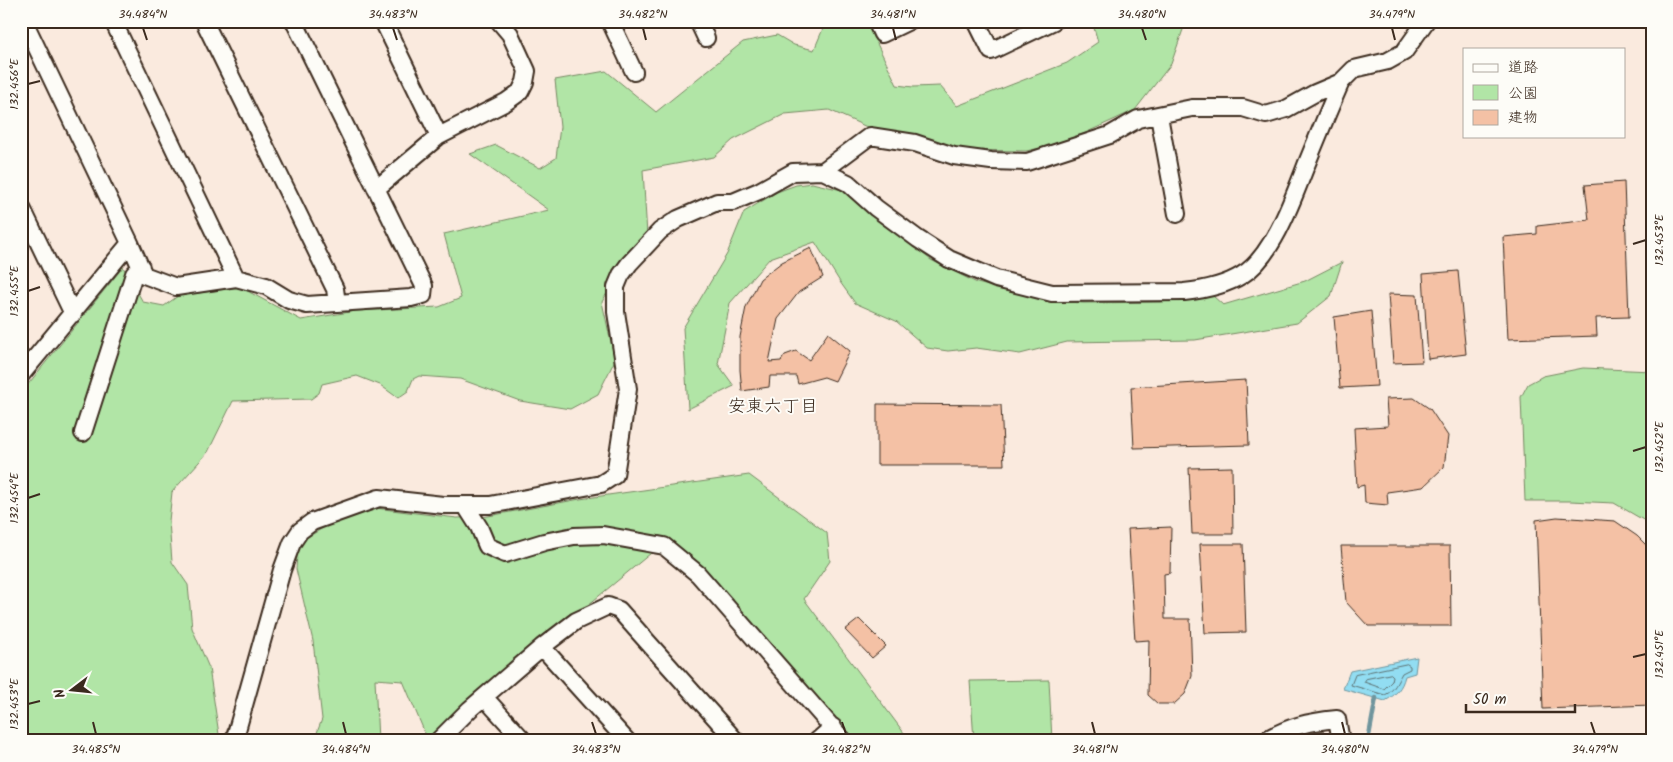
<svg xmlns="http://www.w3.org/2000/svg" width="1673" height="762" font-family="Kalam,'Klee One',sans-serif">
<rect width="100%" height="100%" fill="#faeade"/>
<filter id="ink" filterUnits="userSpaceOnUse"><feTurbulence type="fractalNoise" baseFrequency=".02" numOctaves="2"/><feDisplacementMap in="SourceGraphic" scale="10" xChannelSelector="R" yChannelSelector="G"/><feConvolveMatrix kernelMatrix="1 2 1 2 8 2 1 2 1" color-interpolation-filters="sRGB"/></filter>
<g filter="url(#ink)">
<path fill="#b1e5a6" stroke="#768862" d="M837,21H866L897,85L913,87L940,86L957,106L1067,63L1098,42L1092,21H1186L1171,64L1135,110L1083,134L1045,147L1026,151L956,150L908,136L867,127L829,110L785,114L733,140L714,157L643,170L647,235L622,266L602,302L615,360L598,394L570,409L520,401L460,379L419,376L413,379L408,391L398,398L380,385L357,376L322,384L319,393L311,399L233,401L208,452L172,492L169,521L172,562L188,585L192,628L209,668L220,741H21V393L123,267L143,302L164,306L178,296L240,287L301,320L356,311L439,307L461,298L444,234L549,210L470,154L496,145L540,168L556,158L560,127L555,80L606,71L656,112L743,42L777,35L794,45L814,50L825,24Z
M812,183L846,191L870,213L931,260L977,283L1049,301L1084,303L1161,302L1213,296L1223,305L1305,281L1342,262L1331,296L1297,323L1195,340L1067,342L1020,354L976,348L948,351L927,348L896,321L855,303L840,282L815,242L770,258L730,303L718,364L734,386L688,409L683,328L727,254L744,212L777,192L796,185Z
M1583,368L1652,371V525L1614,503L1570,501H1525L1521,397L1528,384L1543,376Z
M749,475L827,533L830,561L804,599L910,741H851L668,539L427,738L403,681L375,679L378,741H314L322,719L313,641L296,569L297,555L303,540L336,520L375,508L457,518L483,517L580,499Z
M1049,680L1052,741H974L970,681Z"/>
<path fill="#92ddf2" stroke="#6f959d" d="M1417,657L1415,673L1405,676C1402,688 1396,695 1385,701L1343,689L1350,671Z"/>
<g fill="none" stroke-linecap="round" stroke-linejoin="round">
<path stroke="#5e7273" stroke-width="1" d="M1407,664L1410,666V669L1402,673C1397,682 1395,690 1385,695L1351,685L1355,675Z
M1391,674L1393,676L1392,681L1384,689L1364,682L1366,679Z"/>
<path stroke="#6f959d" stroke-width="4.5" d="M1368,741L1376,698"/>
</g>
<path fill="#f4c1a5" stroke="#3b2a1e" d="M1624,182L1629,317L1596,318L1597,336L1508,339L1503,237L1537,234V226L1589,220L1585,185Z
M811,248L823,277L799,292L778,319L769,362L781,361L785,355L796,351L809,360L828,333L850,351L835,381L824,377L798,384L796,376H770L769,387L742,391L740,370V337L746,307L760,279L782,262Z
M1458,271L1466,354L1428,359L1423,274Z
M1388,294L1417,295L1422,362L1393,363Z
M1371,311L1377,386L1340,388L1334,317Z
M1246,380L1249,445L1134,448L1131,387Z
M1414,398L1430,409L1448,436L1444,467L1423,487L1387,492L1388,505L1365,503L1364,485L1357,487L1354,428L1388,426L1386,399Z
M877,404L1001,405L1004,465H877Z
M1232,467L1233,534H1192L1189,468Z
M1557,517L1615,521L1637,536L1652,551V705L1543,709L1536,520Z
M1171,527L1170,573L1164,574L1165,619H1190L1191,646L1192,676L1185,694L1174,704H1158L1148,695L1149,640L1135,641L1128,529Z
M1200,544H1243L1246,632L1205,633Z
M1341,546H1450L1451,626H1368L1346,602Z
M859,619L886,646L872,658L845,630Z"/>
<g fill="none" stroke-linecap="round" stroke-linejoin="round">
<defs>
<path id="street" d="M24,21L130,243
M113,21L236,278
M204,21L335,289L337,303
M383,21L439,136
M610,21L634,72
M698,21L706,38
M876,21L882,34L909,21
M976,21L991,51L1054,21
M1159,116L1177,214
M823,171L870,136L915,143L954,156L991,161L1027,162L1110,135L1138,119L1192,108H1243L1266,115L1286,109L1315,93L1341,82
M376,189L439,136L506,102L520,92L525,82L527,71L510,34L499,21
M21,206L73,314
M21,375L130,243L144,275L176,287L236,278L266,286L289,300L307,305L411,298L423,295L424,286L294,21
M83,433L134,274L141,267
M465,505L479,527L487,546L505,554L544,542L574,536L603,535L664,546L698,574L844,741
M542,647L627,741
M484,697L524,741
M234,741L282,570L292,543L300,531L312,522L379,498L443,505H490L601,484L615,475L628,389L616,312V287L621,275L629,264L660,231L678,219L717,202H733L759,191L793,172L823,171L848,183L876,208L918,239L949,259L996,279L1052,293L1184,292C1203,290 1226,285 1242,275C1273,257 1294,196 1307,163C1318,136 1329,109 1341,82L1354,69L1388,61L1404,52L1426,21
M438,741L470,709L542,647L576,621L608,606L619,610L736,741
M817,741L833,727
M1264,741C1290,726 1307,722 1337,719L1341,741"/>
</defs>
<use href="#street" stroke="#3b2a1e" stroke-width="20"/>
<use href="#street" stroke="#fdfcf7" stroke-width="16"/>
</g>
</g>
<path fill="none" stroke="#3b2a1e" stroke-width="2" d="M143,28L147,40M393,28L397,40M643,28L646,40M893,28L896,40M1142,28L1146,40M1392,28L1395,40M28,84L40,81M1633,244L1646,240M28,291L40,287M1633,451L1646,447M28,498L40,494M1633,657L1646,654M28,704L40,701M93,722L96,734M343,722L346,734M592,722L596,734M842,722L846,734M1092,722L1095,734M1342,722L1345,734M1591,722L1595,734"/>
<g text-anchor="middle" dominant-baseline="central" stroke-width="4" stroke-linejoin="round" paint-order="stroke">
<g font-size="18" fill="#3b2a1e" stroke="#fdfcf7">
<text x="773" y="407">安東六丁目</text>
</g>
</g>
<rect width="1673" height="762" fill="none" stroke="#fdfcf7" stroke-width="55"/>
<rect x="1463" y="48" width="162" height="90" fill="#fdfcf7" stroke="#afa8a0"/>
<rect x="1473" y="64" width="25" height="8" fill="#fdfcf7" stroke="#afa8a0"/>
<text x="1508" y="72" font-size="15" fill="#3b2a1e">道路</text>
<rect x="1473" y="85" width="25" height="15" fill="#b1e5a6" stroke="#afa8a0"/>
<text x="1508" y="98" font-size="15" fill="#3b2a1e">公園</text>
<rect x="1473" y="110" width="25" height="15" fill="#f4c1a5" stroke="#afa8a0"/>
<text x="1508" y="122" font-size="15" fill="#3b2a1e">建物</text>
<g transform="translate(72 690) rotate(254)" stroke="#fdfcf7" stroke-width="4" paint-order="stroke">
<path d="M0-4L9 19L0 12L-9 19Z" fill="#3b2a1e"/>
<text y="-8" font-size="14" font-weight="bold" text-anchor="middle" fill="#3b2a1e">N</text>
</g>
<path d="M1466 704v8h109v-8" fill="none" stroke="#3b2a1e" stroke-width="2.5"/>
<text x="1473" y="704" font-size="15" fill="#3b2a1e" stroke="#fdfcf7" stroke-width="4" paint-order="stroke">50 m</text>
<rect x="28" y="28" width="1618" height="706" fill="none" stroke="#3b2a1e" stroke-width="2"/>
<g font-size="12" text-anchor="middle" fill="#3b2a1e">
<text x="143" y="18">34.484°N</text>
<text x="393" y="18">34.483°N</text>
<text x="643" y="18">34.482°N</text>
<text x="893" y="18">34.481°N</text>
<text x="1142" y="18">34.480°N</text>
<text x="1392" y="18">34.479°N</text>
<text transform="translate(14 84) rotate(-90)" y="4">132.456°E</text>
<text transform="translate(1659 240) rotate(-90)" y="4">132.453°E</text>
<text transform="translate(14 291) rotate(-90)" y="4">132.455°E</text>
<text transform="translate(1659 447) rotate(-90)" y="4">132.452°E</text>
<text transform="translate(14 498) rotate(-90)" y="4">132.454°E</text>
<text transform="translate(1659 654) rotate(-90)" y="4">132.451°E</text>
<text transform="translate(14 704) rotate(-90)" y="4">132.453°E</text>
<text x="96" y="753">34.485°N</text>
<text x="346" y="753">34.484°N</text>
<text x="596" y="753">34.483°N</text>
<text x="846" y="753">34.482°N</text>
<text x="1095" y="753">34.481°N</text>
<text x="1345" y="753">34.480°N</text>
<text x="1595" y="753">34.479°N</text>
</g>
</svg>
